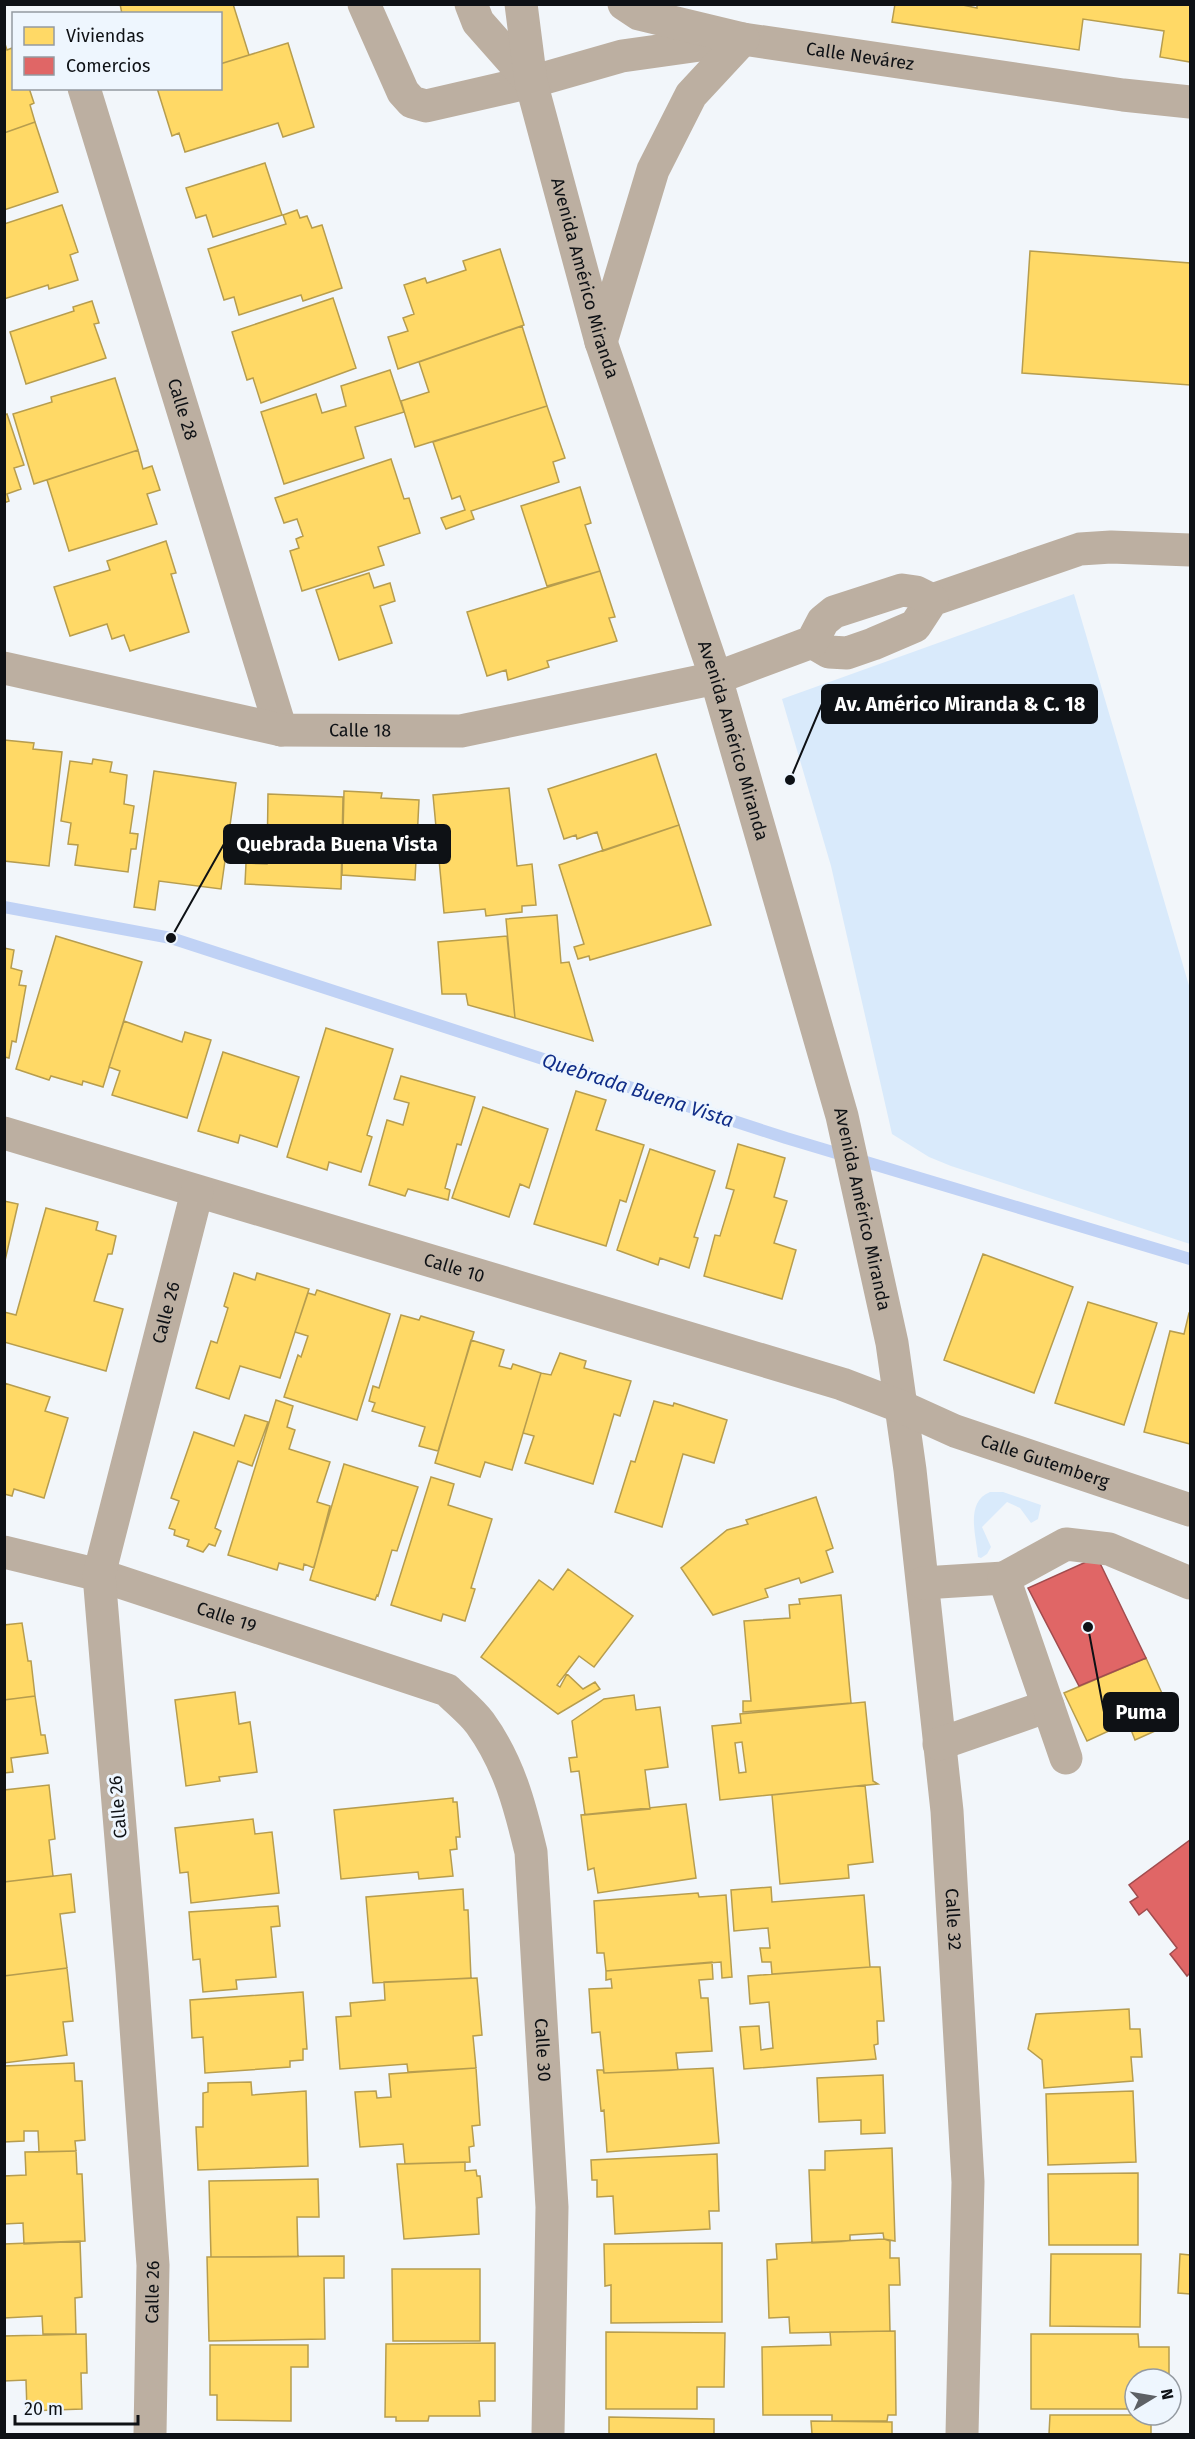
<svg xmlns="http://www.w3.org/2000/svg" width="1195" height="2439" font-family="'Fira Sans',sans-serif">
<rect width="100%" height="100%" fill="#f2f6fa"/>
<path fill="#d9eafb" d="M1074,594L1190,989V1244L951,1166L929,1157L892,1134L831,866L782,699Z
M990,1492H1003L1041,1505L1038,1519L1031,1523L1020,1508L1007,1502L982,1527L991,1547L987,1554L981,1558L978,1557C976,1535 965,1502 990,1492Z"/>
<path fill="#ffd966" stroke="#b79d4e" stroke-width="1.5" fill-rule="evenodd" d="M120,4H233L249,55L220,64V14H122Z
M895,4H958L977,8V4H1190V62L1160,57L1164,31L1083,19L1079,50L892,22Z
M4,41L7,50L12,48L14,54V88H29L34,103L30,105L35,122L4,133Z
M288,43L314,127L283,137L278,123L185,152L179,133L172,136L157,88H220V64Z
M35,122L58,192L4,210V133Z
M265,163L282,215L213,237L206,215L196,218L186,188Z
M62,205L78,252L70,255L78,280L49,289L48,285L4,299V224Z
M297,210L300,218L307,216L312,228L322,225L342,288L303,301L301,295L239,315L234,297L224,300L208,249L286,224L283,215Z
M500,249L524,325L398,369L388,337L408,331L403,318L414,314L404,285L425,278L427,283L466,270L463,261Z
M1030,251L1190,263V385L1022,373Z
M333,298L356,368L261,403L253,378L247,380L232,332Z
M92,301L99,323L94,324L106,358L26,384L10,332L74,311L73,307Z
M522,326L547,406L415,447L401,401L429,392L419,362Z
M390,370L404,412L355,427L364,458L284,484L261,412L316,394L322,413L346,406L341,386Z
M115,378L138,450L34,484L13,414L52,402L51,397Z
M547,406L565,458L553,462L559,482L471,511L474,519L446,529L441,518L465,510L460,496L452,499L433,442Z
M7,414L24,465L14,468L21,489L7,494L9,501L4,503V415Z
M138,450L143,469L152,466L160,490L147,494L157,524L69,551L47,480Z
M391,459L404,499L409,498L420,533L378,547L384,565L302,591L290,551L299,548L296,539L303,536L297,519L284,523L275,498Z
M580,487L591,523L585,525L600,571L547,586L521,506Z
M166,541L176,573L171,574L189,632L130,651L124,635L112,639L107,624L70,636L54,587L110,570L107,561Z
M600,571L615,617L609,618L617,641L547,661L549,667L508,680L506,670L487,676L467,612Z
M369,573L374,588L390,583L395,601L380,606L392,643L339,660L316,590Z
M4,740L34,743L33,749L62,752L49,866L4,861Z
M656,754L679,825L603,851L597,832L577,839L576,835L564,839L548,789Z
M93,759L112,762L110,772L127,775L124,804L134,806L130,833L138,834L136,849H131L128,872L75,865L78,845L68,844L71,823L61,821L70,761L92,764Z
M154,771L236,783L221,889L159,881L155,910L134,907Z
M509,788L517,866L532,864L536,905L522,906V912L486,916L485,909L444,913L433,795Z
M344,791L382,793L381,798L419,800L415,880L342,875Z
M268,794L343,797L341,889L245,884L246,863L267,864Z
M679,825L711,925L590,960L589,956L578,959L574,947L584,944L559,865Z
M557,915L561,963L569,962L593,1041L515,1018L506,919Z
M56,936L142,962L103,1087L83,1081L82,1085L51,1076L49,1080L16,1069Z
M507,936L515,1018L468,1005L466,994H442L438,942Z
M4,948L14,950L11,968L22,971L19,985L26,986L16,1042L12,1041L9,1058L4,1057Z
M124,1021L182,1042L185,1032L211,1040L187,1118L112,1095L120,1071L109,1067Z
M326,1028L393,1049L367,1135L372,1137L361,1172L329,1162L327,1170L287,1157Z
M223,1052L299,1077L277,1147L240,1135L238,1143L198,1131Z
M401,1076L475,1097L461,1145L457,1144L445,1188L450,1190L448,1200L408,1189L405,1196L369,1185L387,1120L403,1125L409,1103L394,1099Z
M576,1091L606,1100L596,1130L644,1145L626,1202L620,1200L606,1246L534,1224Z
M483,1107L548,1129L529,1188L520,1184L509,1217L452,1198Z
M738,1144L785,1158L774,1197L787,1201L774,1243L796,1250L782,1299L704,1276L715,1235L720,1236L734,1190L726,1188Z
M650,1149L715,1171L694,1237L698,1238L689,1268L660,1258L658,1265L617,1250Z
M4,1201L18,1204L4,1265Z
M46,1208L98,1222L96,1230L116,1236L112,1254H108L94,1301L123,1309L106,1371L4,1342V1312L16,1315Z
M983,1254L1073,1287L1034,1393L944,1360Z
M234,1273L255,1280L257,1273L309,1289L280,1378L240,1366L229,1399L196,1388L211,1341L217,1343L228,1308L224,1306Z
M317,1290L390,1314L357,1420L284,1397L298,1355L301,1357L308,1336L295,1332L308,1293L315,1295Z
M1088,1302L1157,1323L1124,1425L1055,1403Z
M1189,1313H1190V1444L1144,1432L1170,1331L1184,1334Z
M401,1315L419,1320L421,1316L474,1332L438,1451L419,1446L425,1427L372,1411L375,1403L369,1401L373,1386L379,1388Z
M471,1340L504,1350L499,1366L511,1369L513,1364L541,1373L512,1470L485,1462L480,1477L435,1463Z
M560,1353L586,1361L584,1368L631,1381L620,1416L614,1414L593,1484L525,1463L534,1436L523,1433L541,1373L551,1375Z
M4,1383L50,1397L45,1411L68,1418L44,1498L14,1489L12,1496L4,1494Z
M276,1400L293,1406L287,1427L295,1430L289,1449L330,1462L317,1502L330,1506L314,1568L304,1564L303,1570L279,1563L277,1570L228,1555Z
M654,1401L673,1406L674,1403L727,1420L714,1463L683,1454L662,1527L615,1512L631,1461L635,1462Z
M245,1415L268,1422L252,1466L238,1461L215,1528L221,1531L215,1546L209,1544L203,1552L187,1546L189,1540L174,1535L175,1530L169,1528L179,1501L171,1498L194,1432L234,1446Z
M344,1464L418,1487L397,1551L392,1550L378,1596L377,1595L375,1600L310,1580Z
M431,1477L454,1484L448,1505L492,1519L471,1588L475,1589L465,1621L443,1614L441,1621L391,1605Z
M816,1497L833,1548L826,1551L833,1572L801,1583L799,1578L765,1589L768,1597L713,1615L681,1568L727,1530L748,1524L746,1520Z
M568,1569L633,1616L594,1667L579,1656L557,1685L560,1687L567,1674L583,1689L595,1682L600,1689L558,1714L481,1657L539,1580L553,1590Z
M841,1595L851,1703L743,1712V1701H751L744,1621L790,1618L789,1605L800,1604L799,1599Z
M22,1623L28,1661H31L35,1696L4,1700V1625Z
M1146,1658L1175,1722L1135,1740L1128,1722L1087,1741L1064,1693Z
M235,1692L239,1724L250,1722L257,1772L219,1777L220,1781L186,1786L175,1700Z
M634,1695L636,1710L660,1707L668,1767L645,1770L650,1809L585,1815L579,1771L571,1772L569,1758L577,1757L572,1721L604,1699Z
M35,1696L41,1735H45L48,1753L11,1758L13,1772L4,1773V1700Z
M865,1702L873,1781L878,1784L720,1800L712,1726L741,1723L740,1714ZM742,1742L746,1772L739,1773L735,1743Z
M49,1785L55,1839L49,1840L53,1876L4,1882V1790Z
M865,1785L873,1862L848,1865L849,1878L780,1884L772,1795Z
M453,1798V1802H457L460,1837H456L457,1849L450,1850L453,1876L419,1879L418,1872L341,1879L334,1810Z
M686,1804L696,1878L598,1893L594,1868L588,1870L581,1815Z
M253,1819L255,1834L272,1832L279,1893L191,1903L188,1872L180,1873L175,1828Z
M71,1874L75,1912L60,1914L67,1968L4,1976V1882Z
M771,1887L772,1902L864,1895L870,1967L772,1974L771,1962H762L760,1948H770L768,1928L734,1931L731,1890Z
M463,1889L464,1910H468L471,1978L373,1983L366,1897Z
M698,1893L699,1897L726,1895L732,1977L722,1978L721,1962L606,1971L604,1953H597L594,1901Z
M278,1906L280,1926L271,1927L276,1977L236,1980L237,1989L203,1992L200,1959L193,1960L189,1912Z
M712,1962L713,1979L699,1980L701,1998H708L712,2051L676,2053L678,2070L604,2073L600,2032L592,2033L589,1989L612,1988L611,1979L606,1980V1971Z
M870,1967H880L884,2021H877L878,2044L874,2045L876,2059L744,2069L740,2027L759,2026L761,2050L773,2048L769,2002L750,2004L748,1976Z
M67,1968L73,2021L63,2022L67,2055L4,2063V1976Z
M477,1978L482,2035L473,2036L476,2068L408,2072L407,2064L340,2069L336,2017L351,2016L350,2003L385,2000L384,1982Z
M303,1992L307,2049H303V2060L290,2061V2067L205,2073L203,2037L192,2038L190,2000Z
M1129,2009L1130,2029H1140L1142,2057H1131L1133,2081L1044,2088L1042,2060L1028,2049L1036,2014Z
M74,2063L75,2081H82L85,2140L75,2141L76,2151L39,2152L38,2131H24V2141L4,2142V2066Z
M476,2068L480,2125L472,2126L474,2146L469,2147L470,2162L405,2164L403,2144L360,2147L355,2092L376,2091L377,2098L391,2097L389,2074Z
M713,2068L719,2143L607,2152L604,2110L601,2111L597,2070H603L604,2073Z
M883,2075L885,2133L861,2134V2120L819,2122L817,2078Z
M251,2082L252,2095L306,2091L308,2166L198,2170L196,2127H203V2093L208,2092V2083Z
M1133,2091L1136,2162L1048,2165L1046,2094Z
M892,2148L895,2241L884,2239L883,2233L850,2235V2241L812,2243L809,2170H825V2151Z
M76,2151L77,2174H82L85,2241L24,2244L23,2223L4,2224V2176L26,2175L25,2152Z
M717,2154L719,2211H709L710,2229L615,2234L613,2196L597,2197V2180H592L591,2160Z
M465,2162V2171L476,2170L477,2176H480L482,2197L477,2198L479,2234L404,2239L397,2164Z
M1138,2173V2245H1049L1048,2174Z
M318,2179L319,2217H297L298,2257H211L209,2181Z
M884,2239L890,2241V2258H899L900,2285H889L890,2331L790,2333L789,2317L769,2318L767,2260L777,2259L776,2244Z
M80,2241L82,2297L75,2298L76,2334H43L42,2316L4,2318V2244Z
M722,2243V2322L611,2323V2285L605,2286L604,2244Z
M1051,2254H1141L1140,2327L1050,2326Z
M1180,2254L1190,2255V2294L1178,2293Z
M344,2256V2278H324L325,2339L209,2341L207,2257Z
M392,2269H480V2341H393Z
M895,2331L896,2415H888L887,2421H832V2415H763L762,2347L831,2345L830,2332Z
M606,2332L725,2333L724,2387H697V2409H606Z
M86,2334L87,2373H81L82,2409L27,2411L26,2380L4,2381V2336Z
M1031,2334H1138L1139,2347H1169V2379H1135V2409H1031Z
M495,2343V2401H479L480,2416H429L428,2421H396V2417H385L386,2344Z
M210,2345H308V2367H291V2421L217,2420V2395H210Z
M1050,2415H1151V2434H1049Z
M609,2417L714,2419V2434H609Z
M811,2421L892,2422V2434H812Z"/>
<path fill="#e06666" stroke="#a14c4e" stroke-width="1.5" d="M1097,1557L1146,1658L1079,1686L1028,1588Z
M1190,1840V1973L1187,1976L1170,1954L1177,1948L1147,1909L1139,1915L1130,1902L1138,1897L1129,1885Z"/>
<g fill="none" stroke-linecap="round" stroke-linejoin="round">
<path stroke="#c0d2f5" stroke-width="12" d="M4,907L171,938L786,1138L1190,1259"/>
<g stroke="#bcafa1" stroke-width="33">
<path id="s1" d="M364,4L403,92L412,102L426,106L531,82L622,56L743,39L1123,95L1190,102"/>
<path d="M471,4L478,22L531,82"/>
<path id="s2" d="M521,4L531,82L601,342L716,678L842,1116L892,1343L910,1470L947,1811L968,2182L962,2434"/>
<path id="s3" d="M84,88L281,730"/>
<path d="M601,342L653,170L691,95L743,39L639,14L624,4"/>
<path d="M812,642L829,652L847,653L873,644L915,626L932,600L1080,549L1111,547L1190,550"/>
<path id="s4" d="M4,668L281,730L461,731L716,678L812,642L823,621L834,612L902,590L916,592L932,600"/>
<path id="s5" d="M4,1133L842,1384L902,1407L955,1431L1190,1510"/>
<path id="s6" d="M4,1552L99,1575L447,1690C458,1701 471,1711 480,1723C509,1763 520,1806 531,1852L552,2207L548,2434"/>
<path d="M923,1583L1004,1578"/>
<path d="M939,1744L1048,1706"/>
<path d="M1066,1758L1004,1578L1066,1544L1109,1549L1190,1583"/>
<path id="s7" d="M150,2434L153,2265L132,1971L99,1575L197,1192"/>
</g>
</g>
<g text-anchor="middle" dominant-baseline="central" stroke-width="6" stroke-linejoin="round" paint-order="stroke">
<g font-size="18" fill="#0e1115" stroke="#eef6fe">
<text stroke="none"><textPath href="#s1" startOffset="567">Calle Nevárez</textPath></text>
<text stroke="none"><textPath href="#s2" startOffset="282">Avenida Américo Miranda</textPath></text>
<text stroke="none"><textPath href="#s3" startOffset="336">Calle 28</textPath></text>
<text stroke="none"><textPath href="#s4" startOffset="363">Calle 18</textPath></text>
<text stroke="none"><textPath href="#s2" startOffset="768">Avenida Américo Miranda</textPath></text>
<text stroke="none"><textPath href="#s2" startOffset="1254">Avenida Américo Miranda</textPath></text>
<text stroke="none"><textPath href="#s5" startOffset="470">Calle 10</textPath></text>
<text stroke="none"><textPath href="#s7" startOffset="1132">Calle 26</textPath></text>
<text stroke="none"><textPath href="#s5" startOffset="1092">Calle Gutemberg</textPath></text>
<text stroke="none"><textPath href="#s6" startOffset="232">Calle 19</textPath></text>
<text transform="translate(118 1807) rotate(-95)">Calle 26</text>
<text stroke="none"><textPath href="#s2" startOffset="1971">Calle 32</textPath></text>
<text stroke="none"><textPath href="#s6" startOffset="849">Calle 30</textPath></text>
<text stroke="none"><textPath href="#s7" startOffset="142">Calle 26</textPath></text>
</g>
<g font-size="20" font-style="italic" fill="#102d88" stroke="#eef6fe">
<text transform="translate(638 1090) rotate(18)">Quebrada Buena Vista</text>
</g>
</g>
<path fill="none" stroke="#0e1115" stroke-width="2" d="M790 780L822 704M171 938L224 844M1088 1627L1104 1712"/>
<g fill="#0e1115" stroke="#eef6fe" stroke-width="2">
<circle cx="790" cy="780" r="6"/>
<circle cx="171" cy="938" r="6"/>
<circle cx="1088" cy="1627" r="6"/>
</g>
<g fill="#0e1115" stroke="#0e1115" stroke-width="2">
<rect x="822" y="685" width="275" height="38" rx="6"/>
<rect x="224" y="825" width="226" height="38" rx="6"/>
<rect x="1104" y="1693" width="74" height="38" rx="6"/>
</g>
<g font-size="20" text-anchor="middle" font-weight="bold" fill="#fff">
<text x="960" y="711">Av. Américo Miranda &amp; C. 18</text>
<text x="337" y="851">Quebrada Buena Vista</text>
<text x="1141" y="1719">Puma</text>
</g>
<rect width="1195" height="2439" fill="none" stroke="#0e1115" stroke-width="12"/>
<rect x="12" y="12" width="210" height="78" fill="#eef6fe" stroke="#949aa1" stroke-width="1.5"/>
<rect x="24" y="27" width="30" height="18" fill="#ffd966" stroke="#949aa1" stroke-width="1.5"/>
<text x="66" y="42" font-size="18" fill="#0e1115">Viviendas</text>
<rect x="24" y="57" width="30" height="18" fill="#e06666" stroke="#949aa1" stroke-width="1.5"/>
<text x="66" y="72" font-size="18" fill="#0e1115">Comercios</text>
<g transform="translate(1153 2397) rotate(79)"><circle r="28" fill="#eef6fe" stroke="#949aa1" stroke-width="1.5"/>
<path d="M0-4.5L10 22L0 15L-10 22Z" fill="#5e6165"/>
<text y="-9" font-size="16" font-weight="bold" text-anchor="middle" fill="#0e1115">N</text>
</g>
<path d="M15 2415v9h123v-9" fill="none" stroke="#0e1115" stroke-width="3"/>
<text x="24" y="2415" font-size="18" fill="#0e1115" stroke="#eef6fe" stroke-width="4.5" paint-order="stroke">20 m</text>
</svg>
